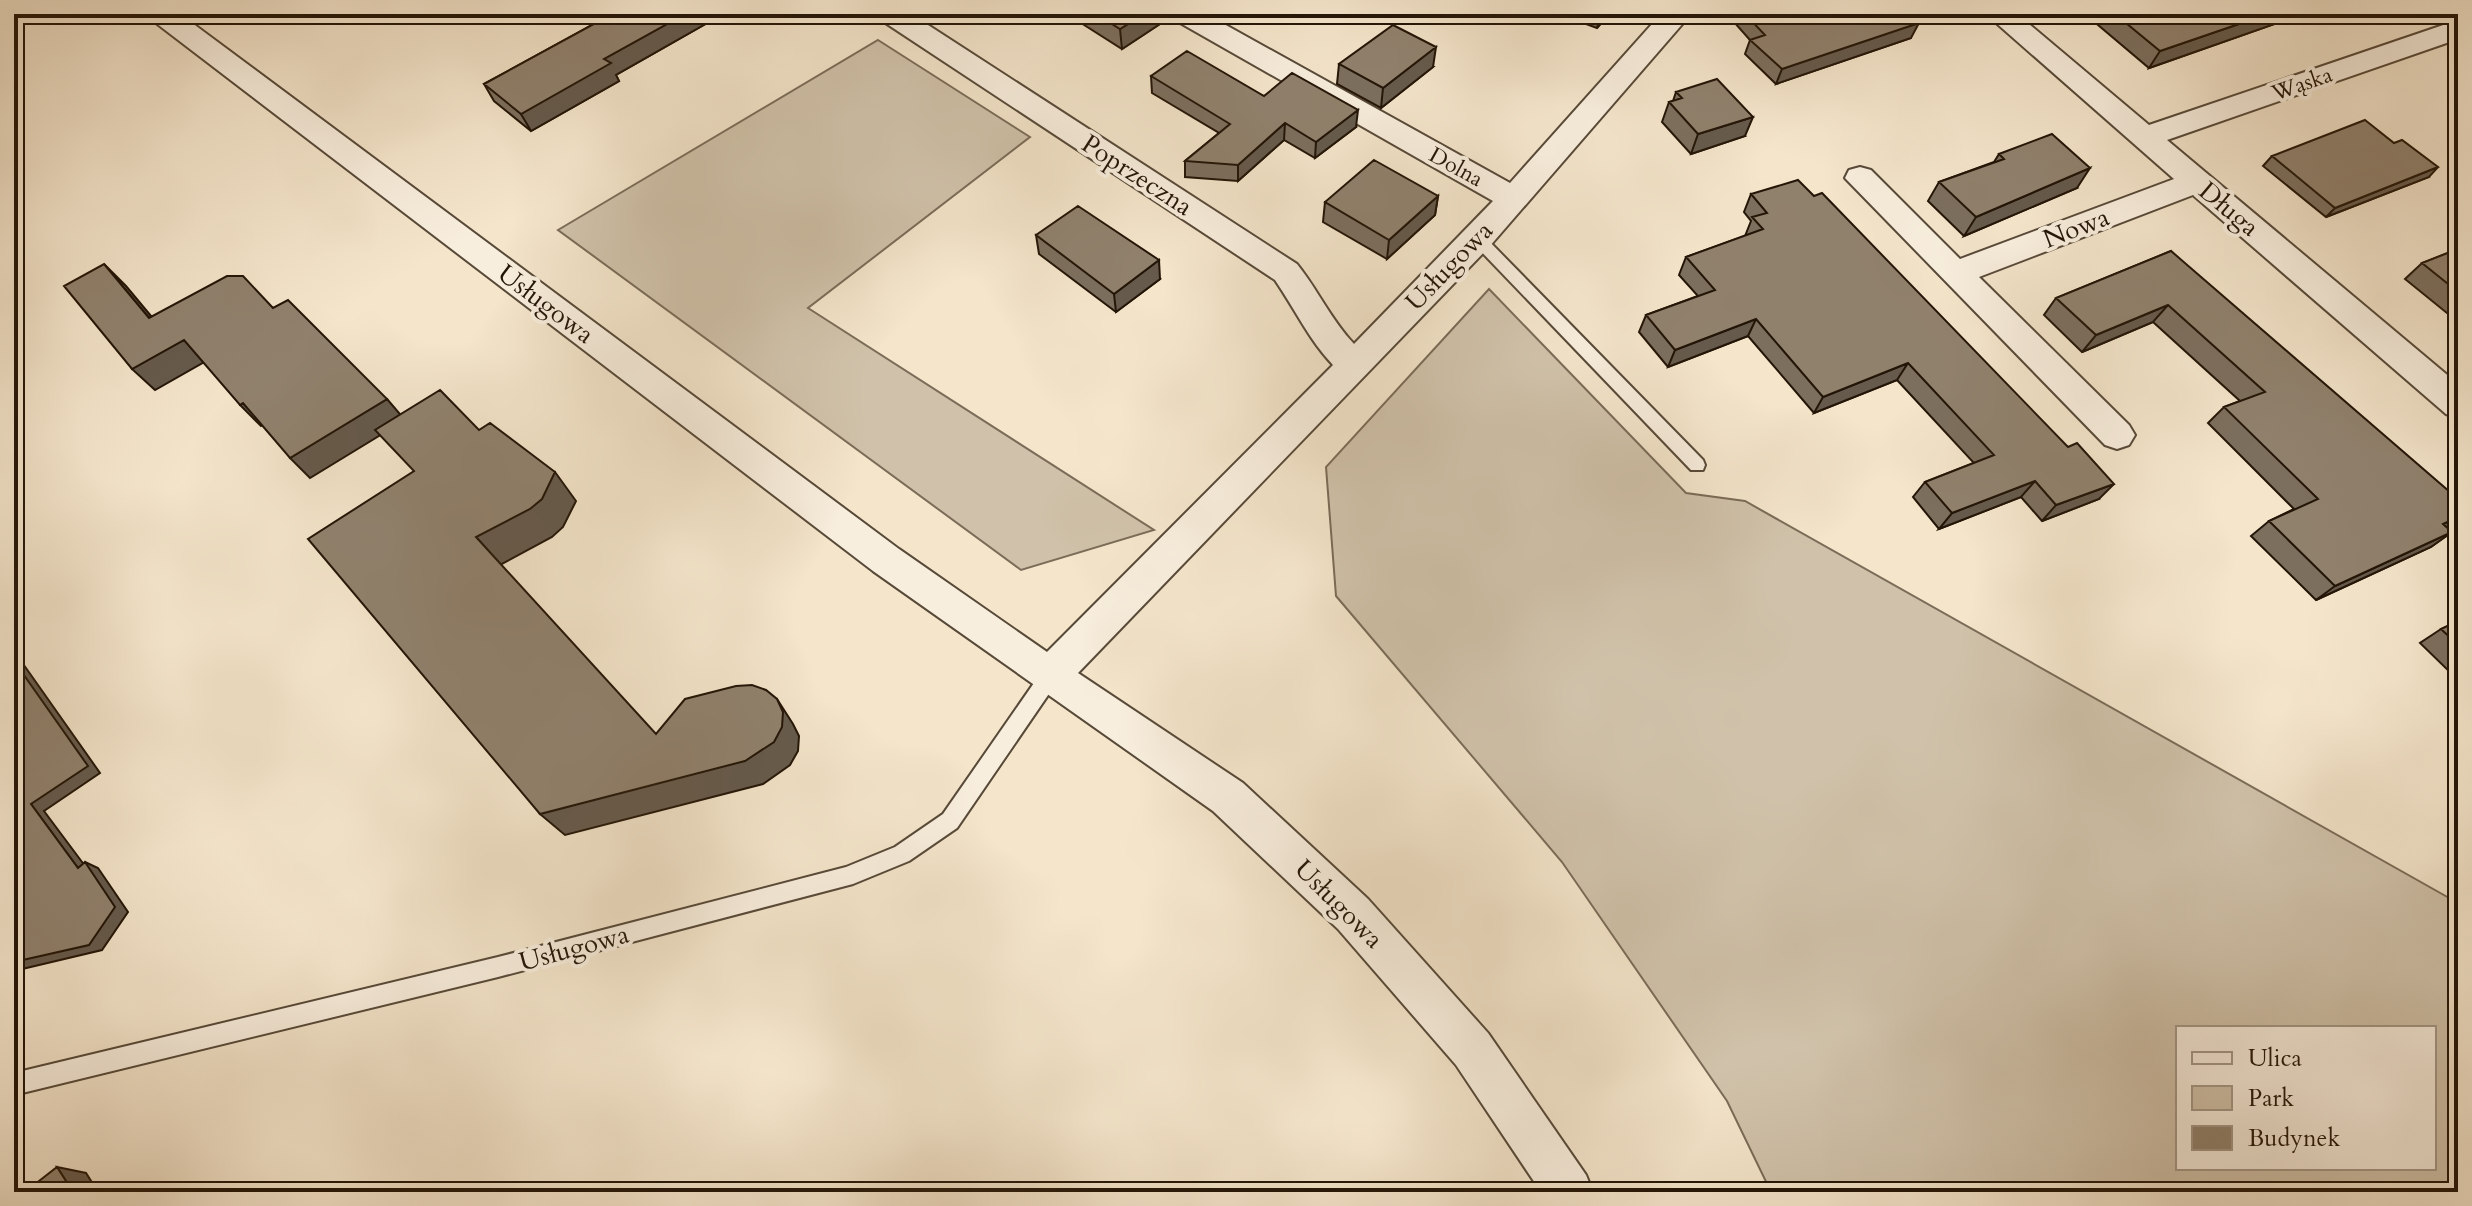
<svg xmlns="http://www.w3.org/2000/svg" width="2472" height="1206" font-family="Cardo,serif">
<rect width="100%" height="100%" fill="#f4e5cb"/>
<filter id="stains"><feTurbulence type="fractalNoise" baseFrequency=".0025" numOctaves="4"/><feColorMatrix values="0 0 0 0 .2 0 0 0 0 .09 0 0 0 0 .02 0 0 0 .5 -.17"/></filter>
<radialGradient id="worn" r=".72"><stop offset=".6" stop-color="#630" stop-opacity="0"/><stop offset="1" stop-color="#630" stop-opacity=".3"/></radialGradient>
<path fill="#d0c2aa" stroke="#7a6c58" stroke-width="2" fill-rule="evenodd" d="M878,40L1030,137L808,308L1154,530L1021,570L558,230Z
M1489,289L1686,493L1745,501L2458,903V1192H1771L1727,1101L1562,862L1336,596L1326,467ZM2178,1028H2434V1168H2178Z"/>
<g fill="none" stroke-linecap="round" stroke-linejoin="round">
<defs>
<path id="lane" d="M1478,234L1483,235L1703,460L1705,465L1703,470H1691L1473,243L1470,239Z
M1050,668L1057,670L1059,676L1057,682L957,828L909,861L853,884L498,977L14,1095V1073L498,957L846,867L895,847L943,814L1043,670Z"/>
<path id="street" d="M148,14H180L899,549L1047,652L1333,365C1309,340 1295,309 1275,280L881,20L877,14H911L1297,264C1318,290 1331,320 1354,344L1493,201L1175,20L1171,14H1206L1510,183L1661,14H1691L1489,247L1078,673L1243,783L1368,899L1488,1033L1586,1175L1593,1192H1541L1456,1065L1338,929L1213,811L873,571L152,20Z
M1986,14H2017L2149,125L2458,20V39L2167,140L2458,384V418L2446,414L2193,195L1979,277L2129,425L2135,435L2129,445L2117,449L2105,445L1845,178L1849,170L1860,167L1871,170L1960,259L2174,179Z"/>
</defs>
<use href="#lane" stroke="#574938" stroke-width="4"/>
<use href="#street" stroke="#574938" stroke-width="4"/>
<use href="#lane" fill="#f8eedd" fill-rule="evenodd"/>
<use href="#street" fill="#f8eedd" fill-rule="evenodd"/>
</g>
<path fill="#7c6f5e" stroke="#231507" stroke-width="2" d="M612,14H723L616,75L619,81L531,131L494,101L484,84Z
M1067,14H1166V20L1122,49Z
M1559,14H1609L1597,28Z
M1737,14H1915L1913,18L1911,38L1776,84L1745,54L1750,40L1734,22Z
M2085,14H2303L2149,68Z
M1339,64L1433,67L1381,108L1337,84Z
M1151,76L1264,96L1356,127L1315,158L1284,140L1238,181L1185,177V161L1219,133L1152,93Z
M1676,92L1745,136L1691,154L1662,122L1669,102L1673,101Z
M2394,143L2429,177L2326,217L2263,166L2272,156Z
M1999,154L2077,188L1964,236L1928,201L1939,182L1994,162Z
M1751,194L2099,499L2042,521L2021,497L1939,529L1913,497L1925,482L1974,463L1897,380L1814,413L1748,336L1668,367L1639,332L1646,315L1698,296L1679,275L1686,257L1745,236L1751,221L1744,212Z
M1438,196L1435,215L1387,259L1323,222L1325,202Z
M1036,235L1160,279L1116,312L1039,254Z
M2458,249V322L2405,279L2422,263Z
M2171,251L2450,526L2447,528L2452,532L2431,547L2316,600L2251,536L2269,521L2294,509L2208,423L2224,407L2240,401L2153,322L2082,352L2044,315L2056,298Z
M2458,621V675L2455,677L2420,643L2441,629Z"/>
<path fill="#655a4c" stroke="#231507" stroke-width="2" d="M685,14H723L616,75L619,81L531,131L521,114L604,59Z
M1144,14H1166V20L1122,49L1120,29Z
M1601,14H1609L1597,28Z
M1909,14H1915L1909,26L1919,23L1911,38L1776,84L1782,69Z
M2268,14H2303L2149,68L2160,51Z
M1436,47L1433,67L1381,108L1383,88Z
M1358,110L1356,127L1315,158L1316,142Z
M1753,117L1745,136L1691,154L1698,134Z
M1285,123L1284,140L1238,181V165Z
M2438,167L2429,177L2326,217L2335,208Z
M2090,168L2077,188L1964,236L1976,217Z
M1438,196L1435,215L1387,259L1389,240Z
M1159,260L1160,279L1116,312L1114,294Z
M104,264L126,286L171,340L149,318Z
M2168,305L2153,322L2082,352L2096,335Z
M1756,319L1748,336L1668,367L1675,350Z
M184,340L206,361L155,390L132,369Z
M1908,363L1897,380L1814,413L1823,397Z
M387,399L405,420L310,478L290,458Z
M243,403L264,424L261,426L240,405Z
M555,472L576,501L563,527L552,537L500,565L476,537Z
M2035,481L2021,497L1939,529L1952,513Z
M2114,484L2099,499L2042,521L2056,505Z
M2458,517V521L2450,526L2422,539L2443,524Z
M2452,532L2431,547L2316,600L2335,586Z
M14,651L100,773L44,811L91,874L78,868L31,804L14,661Z
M777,699L793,724L799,736L798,751L790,765L763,784L565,835L540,814Z
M85,862L98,868L128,912L102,950L14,971V962Z
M57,1167L86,1173L98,1192H73Z"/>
<path fill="#90816d" stroke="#231507" stroke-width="2" d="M612,14H685L604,59L611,63L521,114L484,84Z
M1096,14H1144L1120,29Z
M1745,14H1911H1909L1919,23L1782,69L1750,40L1765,35Z
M2115,14H2268L2160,51Z
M1393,25L1436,47L1383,88L1339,64Z
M1187,51L1264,96L1292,73L1358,110L1316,142L1285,123L1238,165L1185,161L1230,124L1151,76Z
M1717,79L1753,117L1698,134L1669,102L1682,98L1676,92Z
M2365,120L2394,143L2402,140L2438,167L2335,208L2272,156Z
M2052,134L2090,168L1976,217L1939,182L2004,159L1999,154Z
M1374,160L1438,196L1389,240L1325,202Z
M1798,180L1814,196L1822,193L2068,447L2077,443L2114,484L2056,505L2035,481L1952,513L1925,482L1994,455L1908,363L1823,397L1756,319L1675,350L1646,315L1715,290L1686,257L1763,229L1752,217L1767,213L1751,194Z
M1078,206L1159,260L1114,294L1036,235Z
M2458,249V292L2422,263Z
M2171,251L2458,499V517L2443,524L2452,532L2335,586L2269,521L2318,499L2224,407L2265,392L2168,305L2096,335L2056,298Z
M104,264L149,318L227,276H243L273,308L288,300L387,399L290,458L243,403L240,405L184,340L132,369L64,286Z
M440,390L479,430L490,423L555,472L542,499L530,509L476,537L656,734L685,699L736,686L752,685L766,690L777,699L783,712L782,727L774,742L745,761L540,814L308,539L414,471L375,430Z
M2458,621V645L2441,629Z
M14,661L88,766L31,804L78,868L85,862L115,907L89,945L14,962Z
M57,1167L73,1192H25Z"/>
<g text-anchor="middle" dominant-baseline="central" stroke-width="8" stroke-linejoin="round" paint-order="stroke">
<g font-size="22" fill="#231507" stroke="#f8eedd">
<text transform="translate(2302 84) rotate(-19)">Wąska</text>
<text transform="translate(1456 167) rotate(29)">Dolna</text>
</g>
<g font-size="26" fill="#231507" stroke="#f8eedd">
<text transform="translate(1137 175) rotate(33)">Poprzeczna</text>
<text transform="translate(2229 209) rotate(40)">Długa</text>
<text transform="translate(2076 228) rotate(-21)">Nowa</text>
<text transform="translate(1449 266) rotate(-46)">Usługowa</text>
<text transform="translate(546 304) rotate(37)">Usługowa</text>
<text transform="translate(1339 904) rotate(45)">Usługowa</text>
<text transform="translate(574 948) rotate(-15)">Usługowa</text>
</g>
</g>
<rect width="2472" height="1206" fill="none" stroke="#f4e5cb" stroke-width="48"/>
<rect x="16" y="16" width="2440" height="1174" fill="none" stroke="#231507" stroke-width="4"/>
<rect x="24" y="24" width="2424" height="1158" fill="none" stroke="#231507" stroke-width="2"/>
<rect x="2176" y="1026" width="260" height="144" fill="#f8eedd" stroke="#a39787" stroke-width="2"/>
<rect x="2192" y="1052" width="40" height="12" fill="#f8eedd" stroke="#a39787" stroke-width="2"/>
<text x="2248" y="1066" font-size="24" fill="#231507">Ulica</text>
<rect x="2192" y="1086" width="40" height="24" fill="#d0c2aa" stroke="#a39787" stroke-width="2"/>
<text x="2248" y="1106" font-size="24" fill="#231507">Park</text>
<rect x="2192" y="1126" width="40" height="24" fill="#90816d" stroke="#a39787" stroke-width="2"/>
<text x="2248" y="1146" font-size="24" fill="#231507">Budynek</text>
<rect width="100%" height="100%" filter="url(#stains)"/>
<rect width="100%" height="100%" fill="url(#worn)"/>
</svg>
